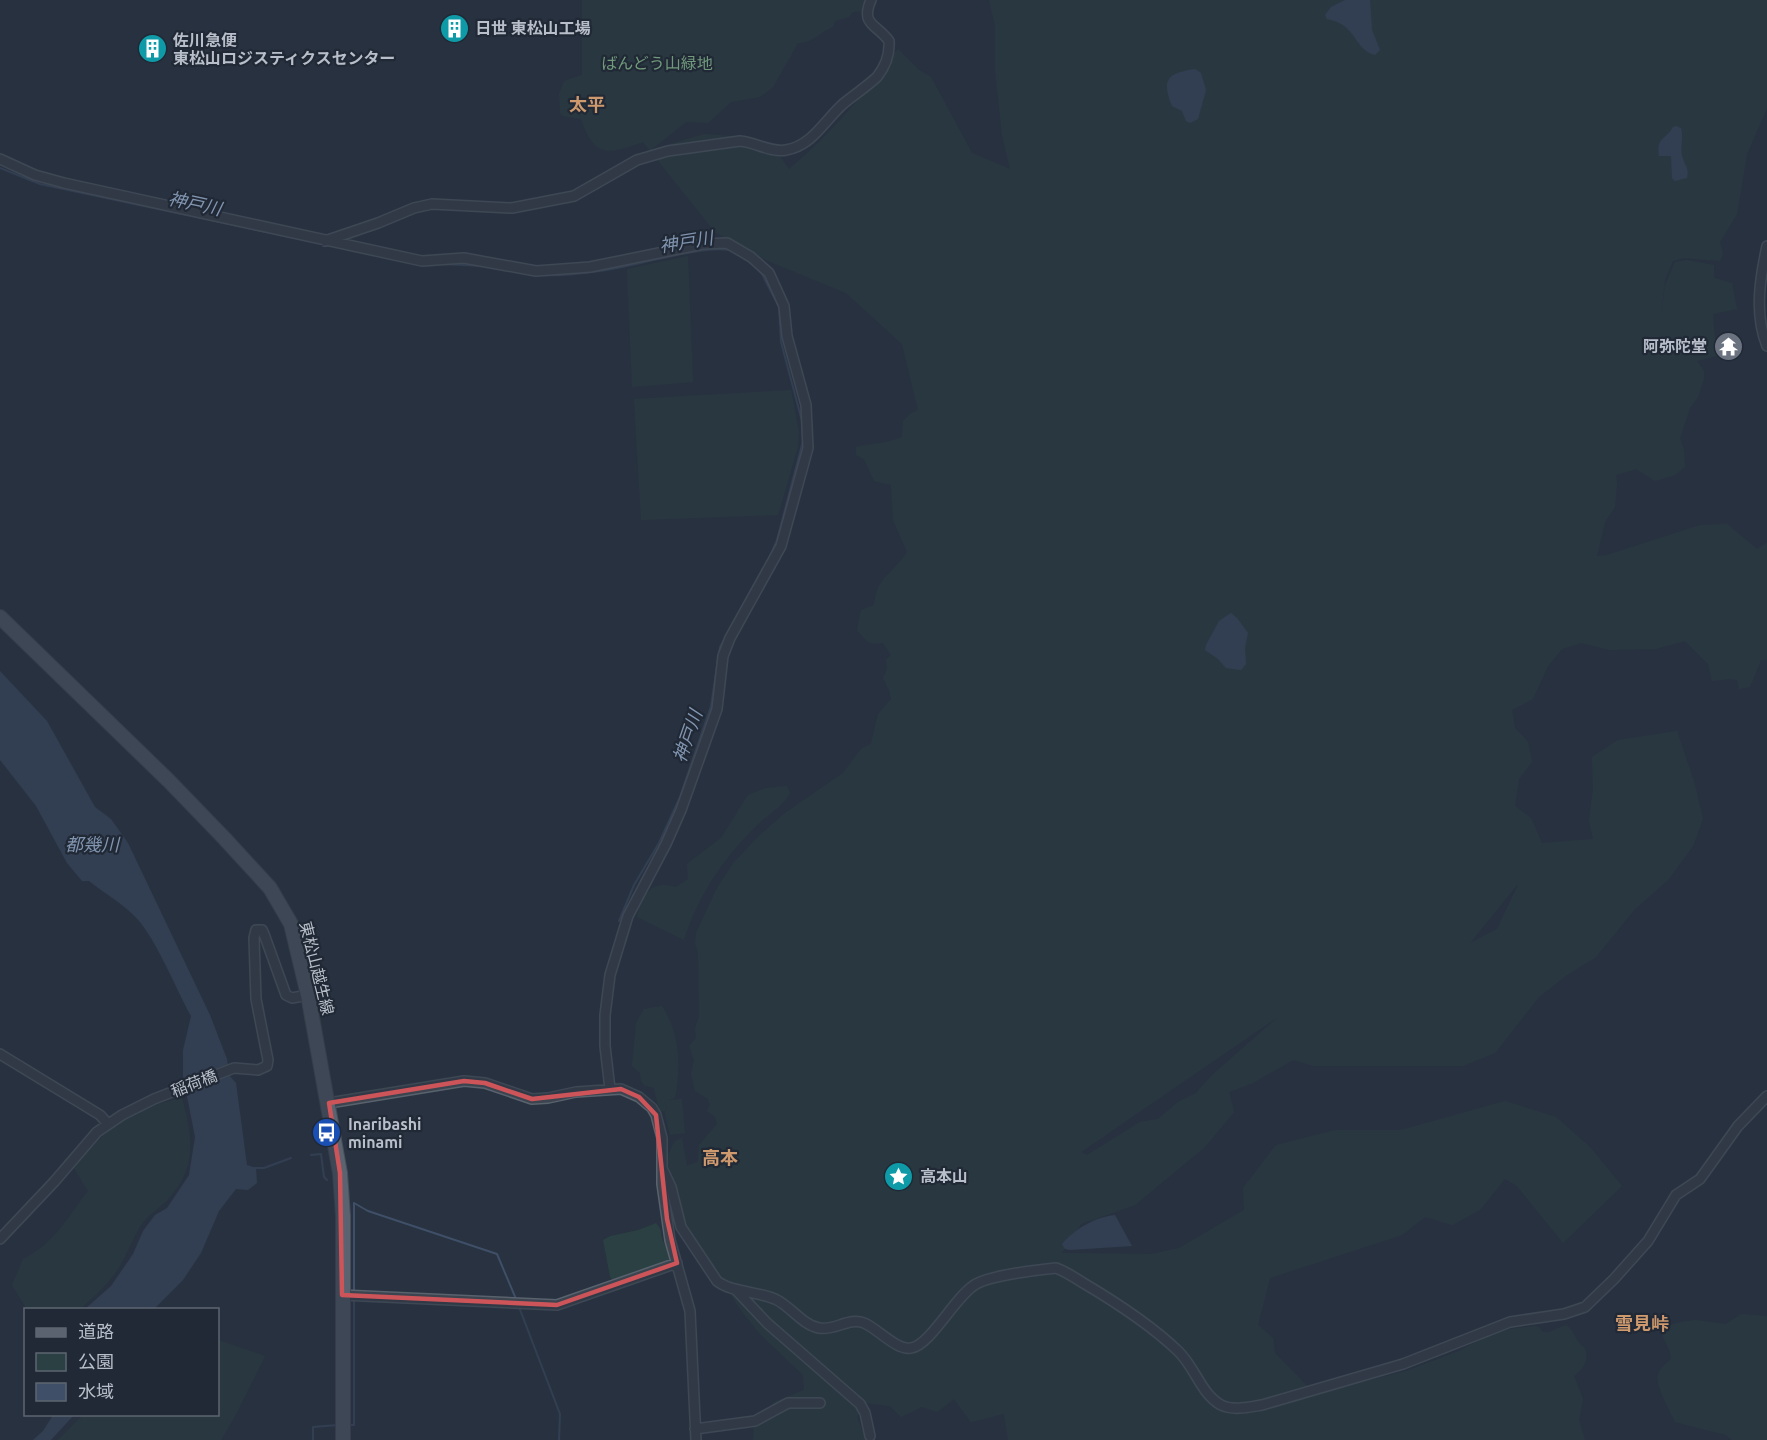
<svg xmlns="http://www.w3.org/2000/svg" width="1767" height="1440" font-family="Ubuntu,'Noto Sans JP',sans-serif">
<rect width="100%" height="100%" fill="#283240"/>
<path fill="#2b4042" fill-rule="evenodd" d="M582,0H869L865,11L853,12L849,17L835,21L833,27C820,32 813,43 798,43L773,87L760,97L731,102L708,123L686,122L652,149L705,134L732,136L779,155L789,169C832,134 865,92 898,49L919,70L931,77L972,153L1010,169L1002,135L995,70V25L989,0H1767V108L1747,154L1737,214L1720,242L1723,254L1720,261L1684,258L1673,261L1665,280L1660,326L1665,285L1675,262L1687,260L1714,265V278L1732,283L1737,309L1713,314L1715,339L1720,355L1697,361L1704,371V379L1698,397L1690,408L1680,438L1684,450L1685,467L1675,475L1655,481L1636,469L1616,475L1617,483L1615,507L1605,522L1597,556L1607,555L1700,525L1727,524L1757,549L1767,543V660H1761L1750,687L1739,689L1737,680L1730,679L1712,681L1708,664L1685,641L1656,649L1610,650L1581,643L1562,649L1548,666L1533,699L1512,710L1515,728L1528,742L1532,762L1519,779L1515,806L1531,818L1542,843L1593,839L1589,820L1593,789L1592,757L1618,740L1677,731L1694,781L1703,819L1693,846L1668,880L1634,910L1596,957L1567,975L1539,997L1495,1053L1463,1066H1314L1293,1060L1253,1083L1229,1092L1234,1112L1205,1147L1135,1205L1081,1224L1062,1253L1152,1254L1179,1248L1244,1210L1243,1188L1276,1145L1335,1130H1401L1505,1101L1556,1117L1590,1147L1622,1186L1563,1243L1517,1186L1505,1179L1480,1210L1452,1225L1425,1217L1402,1235L1270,1278L1258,1325L1273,1338L1275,1353L1315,1394L1406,1371L1459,1351L1487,1336L1510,1329L1534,1326L1539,1327L1543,1332H1549L1566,1325C1575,1331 1575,1342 1585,1348C1589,1362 1584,1367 1574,1376L1583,1399L1579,1420L1585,1440H1008L1004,1414L971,1422L954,1399L937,1412L922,1407L901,1417L890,1406L865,1403L857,1417L866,1440H753L754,1425L774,1402L804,1390L803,1375L760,1334L743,1313L684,1226C679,1211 667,1173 668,1159C668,1153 672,1146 675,1141L682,1138L687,1166L698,1162L699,1145L717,1124L715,1117L707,1111L710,1105L708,1099L695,1091L691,1074L694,1060L689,1046L696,1038L695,1028L699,1016L698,952L695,943L696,933L717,888L734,862L759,836L785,813L843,773L861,749L871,744L878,714L891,699L889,690L883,678L887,669L886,660L891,655L883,643C868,646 866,640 857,630L861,610L874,605C875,599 876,591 879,586C886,573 900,565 907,552L893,520L891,485L874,481L864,459L856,455V447C873,443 885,444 902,437L903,421L910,414L918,410L902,344L846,293L768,261L715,232L643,142C607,155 595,158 581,119L563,116L560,113L559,94L564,81L582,75ZM1518,885L1497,929L1470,943L1517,885ZM1278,1017L1211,1076L1196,1093L1178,1102L1158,1119L1140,1122L1087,1155L1081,1152Z
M688,256L693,382L632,387L627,269Z
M791,390L799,432L798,447L778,515L641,520L634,399Z
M787,786L790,793C782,808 766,815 754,828C722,860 698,896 684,940L637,917C642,895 651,879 676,887L688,879L687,864L721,838L748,795L766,788Z
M662,1006C680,1034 681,1066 675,1098L668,1100L682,1099L685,1133L670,1135L665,1114L667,1101L666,1111L660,1112L654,1088L644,1085L641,1081L640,1073L632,1066L636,1023L644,1009Z
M182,1098C192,1135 198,1167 169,1198C162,1206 152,1212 145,1220C133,1234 128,1254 118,1269C108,1284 94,1297 80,1309H27L12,1285L23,1259C55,1243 67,1218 88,1191L74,1168C109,1126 127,1110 182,1098Z
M656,1223C663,1231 660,1233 663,1241C667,1249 669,1252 670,1261L614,1281L610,1277L603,1240L610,1236L638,1230Z
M1741,1314L1767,1316V1440H1732L1726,1435L1675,1422C1670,1410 1655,1386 1658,1375C1659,1369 1666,1364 1671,1359C1671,1350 1665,1343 1662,1334L1670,1325L1681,1322L1695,1320L1726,1324Z
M218,1340L265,1356L235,1416L221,1440H58L83,1415L218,1414Z"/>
<path fill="#3f4f67" d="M1345,0H1370L1372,30L1380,50L1375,55C1354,50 1357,24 1327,19L1325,15L1331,7Z
M1195,69L1201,73L1206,90L1198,119L1190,123L1186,121L1182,111L1172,106C1161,79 1168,73 1195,69Z
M1676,126L1681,128C1684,138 1679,150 1683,159C1686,167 1689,169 1687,178L1675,181L1672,178L1671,156H1659C1656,137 1666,140 1673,127Z
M1231,613L1237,618L1248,633L1245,648L1246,664L1241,670L1226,668L1218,659L1205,650L1206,645L1219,621Z
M0,671L47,721L95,807L111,819L128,843L210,1015L227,1059L229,1075L236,1083L247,1165L256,1168L257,1183L248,1190L236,1189L219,1211L201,1253L183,1280L154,1309H85L111,1286L133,1254L143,1231L155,1215L167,1208L189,1175L195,1137L183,1076V1050L191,1016C175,987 160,948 140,922C126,905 105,894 89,881H82L67,863L36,806L0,760Z
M1115,1215L1132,1246L1070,1250L1065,1249L1062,1244C1075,1229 1095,1217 1115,1215Z
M53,1415H74L51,1440H33L43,1431Z"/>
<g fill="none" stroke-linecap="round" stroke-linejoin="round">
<path stroke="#3f4f67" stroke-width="2" d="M0,168L40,184L408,262
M443,264L484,266L533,275
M755,266L762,274L779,307L781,342L802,421L803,441L777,540L768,561
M538,275C577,277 616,269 653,260C679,255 705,247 731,250
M619,921L634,885L659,843L680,797L711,706L720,647L759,577
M311,1155L321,1154L324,1177L327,1180
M254,1168H264L291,1158
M354,1203L368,1211L497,1254L516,1299
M354,1293V1203
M519,1307L560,1414L559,1440
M347,1425H354V1299
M313,1440V1427L338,1425"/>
<defs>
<path id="minor" d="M0,159L35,175L64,183L422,261L464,258L536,271L590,267L703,244L727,243L751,257L769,273L784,306L787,336L806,405L808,448L781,546L730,638L723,656L717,709L681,810L666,844L628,916L610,975L605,1015V1046L610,1089
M325,241L378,223L414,208L432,204L512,208L574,196L637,160L668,151L740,141C755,142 771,153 786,150C812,146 825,120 843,104C854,95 866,87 877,77C885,67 890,55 889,41C877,24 860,25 871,0
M1767,246C1760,278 1754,314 1767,346
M0,1054L100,1115L108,1124
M329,1103L464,1081L485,1083L532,1099L548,1098L576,1092L621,1089L639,1097L652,1108L656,1115L662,1138V1184L670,1240L690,1311L696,1440
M662,1168L671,1187L681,1227L717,1281C732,1293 759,1291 777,1300C792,1308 803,1325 819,1328C835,1331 849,1317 864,1323C877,1328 897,1351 911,1348C930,1346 956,1295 976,1284C992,1275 1037,1270 1056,1268C1067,1272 1075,1278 1085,1284C1117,1303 1151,1325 1178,1351C1195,1367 1201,1394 1221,1405C1233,1411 1250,1407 1262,1405L1403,1364L1510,1322L1564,1314L1585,1307L1614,1279L1648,1241L1676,1195L1700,1179L1738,1126L1767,1096
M0,1239L54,1182L97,1132L122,1115L154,1099L234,1068L258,1070L267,1066L268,1060L256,999L254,938L256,930H262L264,934L286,995L292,998L308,995
M735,1289L767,1323L860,1404L865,1413L870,1436
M342,1295L557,1305L677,1263
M695,1429L755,1421L788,1403H820"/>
<path id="primary" d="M0,617L169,781L225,839L270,888L291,924L308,995L340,1173L343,1216V1440"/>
</defs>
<use href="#minor" stroke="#59626d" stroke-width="12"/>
<use href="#primary" stroke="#454d59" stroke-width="16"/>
<use href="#minor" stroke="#3c4450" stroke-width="9"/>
<use href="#primary" stroke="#5a636f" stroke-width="14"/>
</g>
<path d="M0 0H1767V1440H0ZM464,1081L485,1083L532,1099L621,1089L639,1097L656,1115L667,1219L677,1263L557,1305L342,1295L340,1173L329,1103Z" fill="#283240" fill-opacity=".55" fill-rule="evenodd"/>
<path fill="none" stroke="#cd5559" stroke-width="4.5" stroke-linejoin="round" d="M464,1081L485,1083L532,1099L621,1089L639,1097L656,1115L667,1219L677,1263L557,1305L342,1295L340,1173L329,1103Z"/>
<defs>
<symbol id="building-disc" viewBox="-11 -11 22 22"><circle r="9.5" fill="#0f9aa8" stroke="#202935"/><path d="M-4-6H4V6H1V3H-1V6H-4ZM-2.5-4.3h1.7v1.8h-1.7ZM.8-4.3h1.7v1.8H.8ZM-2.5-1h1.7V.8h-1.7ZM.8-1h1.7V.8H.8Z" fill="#fff"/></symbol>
<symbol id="temple-disc" viewBox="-11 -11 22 22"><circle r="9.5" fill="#6b7280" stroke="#202935"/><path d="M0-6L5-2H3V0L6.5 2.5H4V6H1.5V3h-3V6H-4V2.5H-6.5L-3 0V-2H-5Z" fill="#fff"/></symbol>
<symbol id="bus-disc" viewBox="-11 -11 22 22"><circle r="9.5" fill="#1a4fb4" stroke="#202935"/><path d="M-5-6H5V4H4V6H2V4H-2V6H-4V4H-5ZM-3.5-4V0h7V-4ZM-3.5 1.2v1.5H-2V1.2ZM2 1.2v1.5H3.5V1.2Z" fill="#fff"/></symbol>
<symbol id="sight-disc" viewBox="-11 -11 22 22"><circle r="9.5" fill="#0f9aa8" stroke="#202935"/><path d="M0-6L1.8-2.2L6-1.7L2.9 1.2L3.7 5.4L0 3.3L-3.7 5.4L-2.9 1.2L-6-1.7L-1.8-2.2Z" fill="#fff"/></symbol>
</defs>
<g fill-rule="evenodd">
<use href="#building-disc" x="438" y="12" width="33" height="33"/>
<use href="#building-disc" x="136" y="32" width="33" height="33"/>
<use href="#temple-disc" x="1712" y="330" width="33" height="33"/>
<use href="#bus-disc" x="310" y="1116" width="33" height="33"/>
<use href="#sight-disc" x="882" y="1160" width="33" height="33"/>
</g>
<g text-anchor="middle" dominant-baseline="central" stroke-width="4.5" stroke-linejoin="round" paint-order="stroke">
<g font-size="16" font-weight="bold" fill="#b8bfca" stroke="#202935" text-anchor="start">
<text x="475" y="28">日世 東松山工場</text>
<text x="173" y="40">佐川急便<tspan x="173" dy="18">東松山ロジスティクスセンター</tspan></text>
<text x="1707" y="346" text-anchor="end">阿弥陀堂</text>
<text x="348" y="1124">Inaribashi<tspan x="348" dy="18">minami</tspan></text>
<text x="920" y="1176">高本山</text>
</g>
<g font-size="16" fill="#71997b" stroke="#202935">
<text x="657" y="63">ばんどう山緑地</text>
</g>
<g font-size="16" fill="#b8bfca" stroke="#202935">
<text transform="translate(317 968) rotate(76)">東松山越生線</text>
<text transform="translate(194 1083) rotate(-21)">稲荷橋</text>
</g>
<g font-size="18" font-weight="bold" fill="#cf996e" stroke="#202935">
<text x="587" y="104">太平</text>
<text x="720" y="1157">高本</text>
<text x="1642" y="1323">雪見峠</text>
</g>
<g font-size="18" font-style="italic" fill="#8295b0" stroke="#202935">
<text transform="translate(195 203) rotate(12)">神戸川</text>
<text transform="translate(686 241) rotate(-9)">神戸川</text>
<text transform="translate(687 736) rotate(-71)">神戸川</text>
<text x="92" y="844">都幾川</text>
</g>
</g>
<rect x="24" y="1308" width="195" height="108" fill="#202935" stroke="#5d6571" stroke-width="1.5"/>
<rect x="36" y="1328" width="30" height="9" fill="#5a636f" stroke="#5d6571" stroke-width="1.5"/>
<text x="78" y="1338" font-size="18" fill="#b8bfca">道路</text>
<rect x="36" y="1353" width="30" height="18" fill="#2b4042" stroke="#5d6571" stroke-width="1.5"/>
<text x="78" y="1368" font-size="18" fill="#b8bfca">公園</text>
<rect x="36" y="1383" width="30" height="18" fill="#3f4f67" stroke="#5d6571" stroke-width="1.5"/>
<text x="78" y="1398" font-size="18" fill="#b8bfca">水域</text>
</svg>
